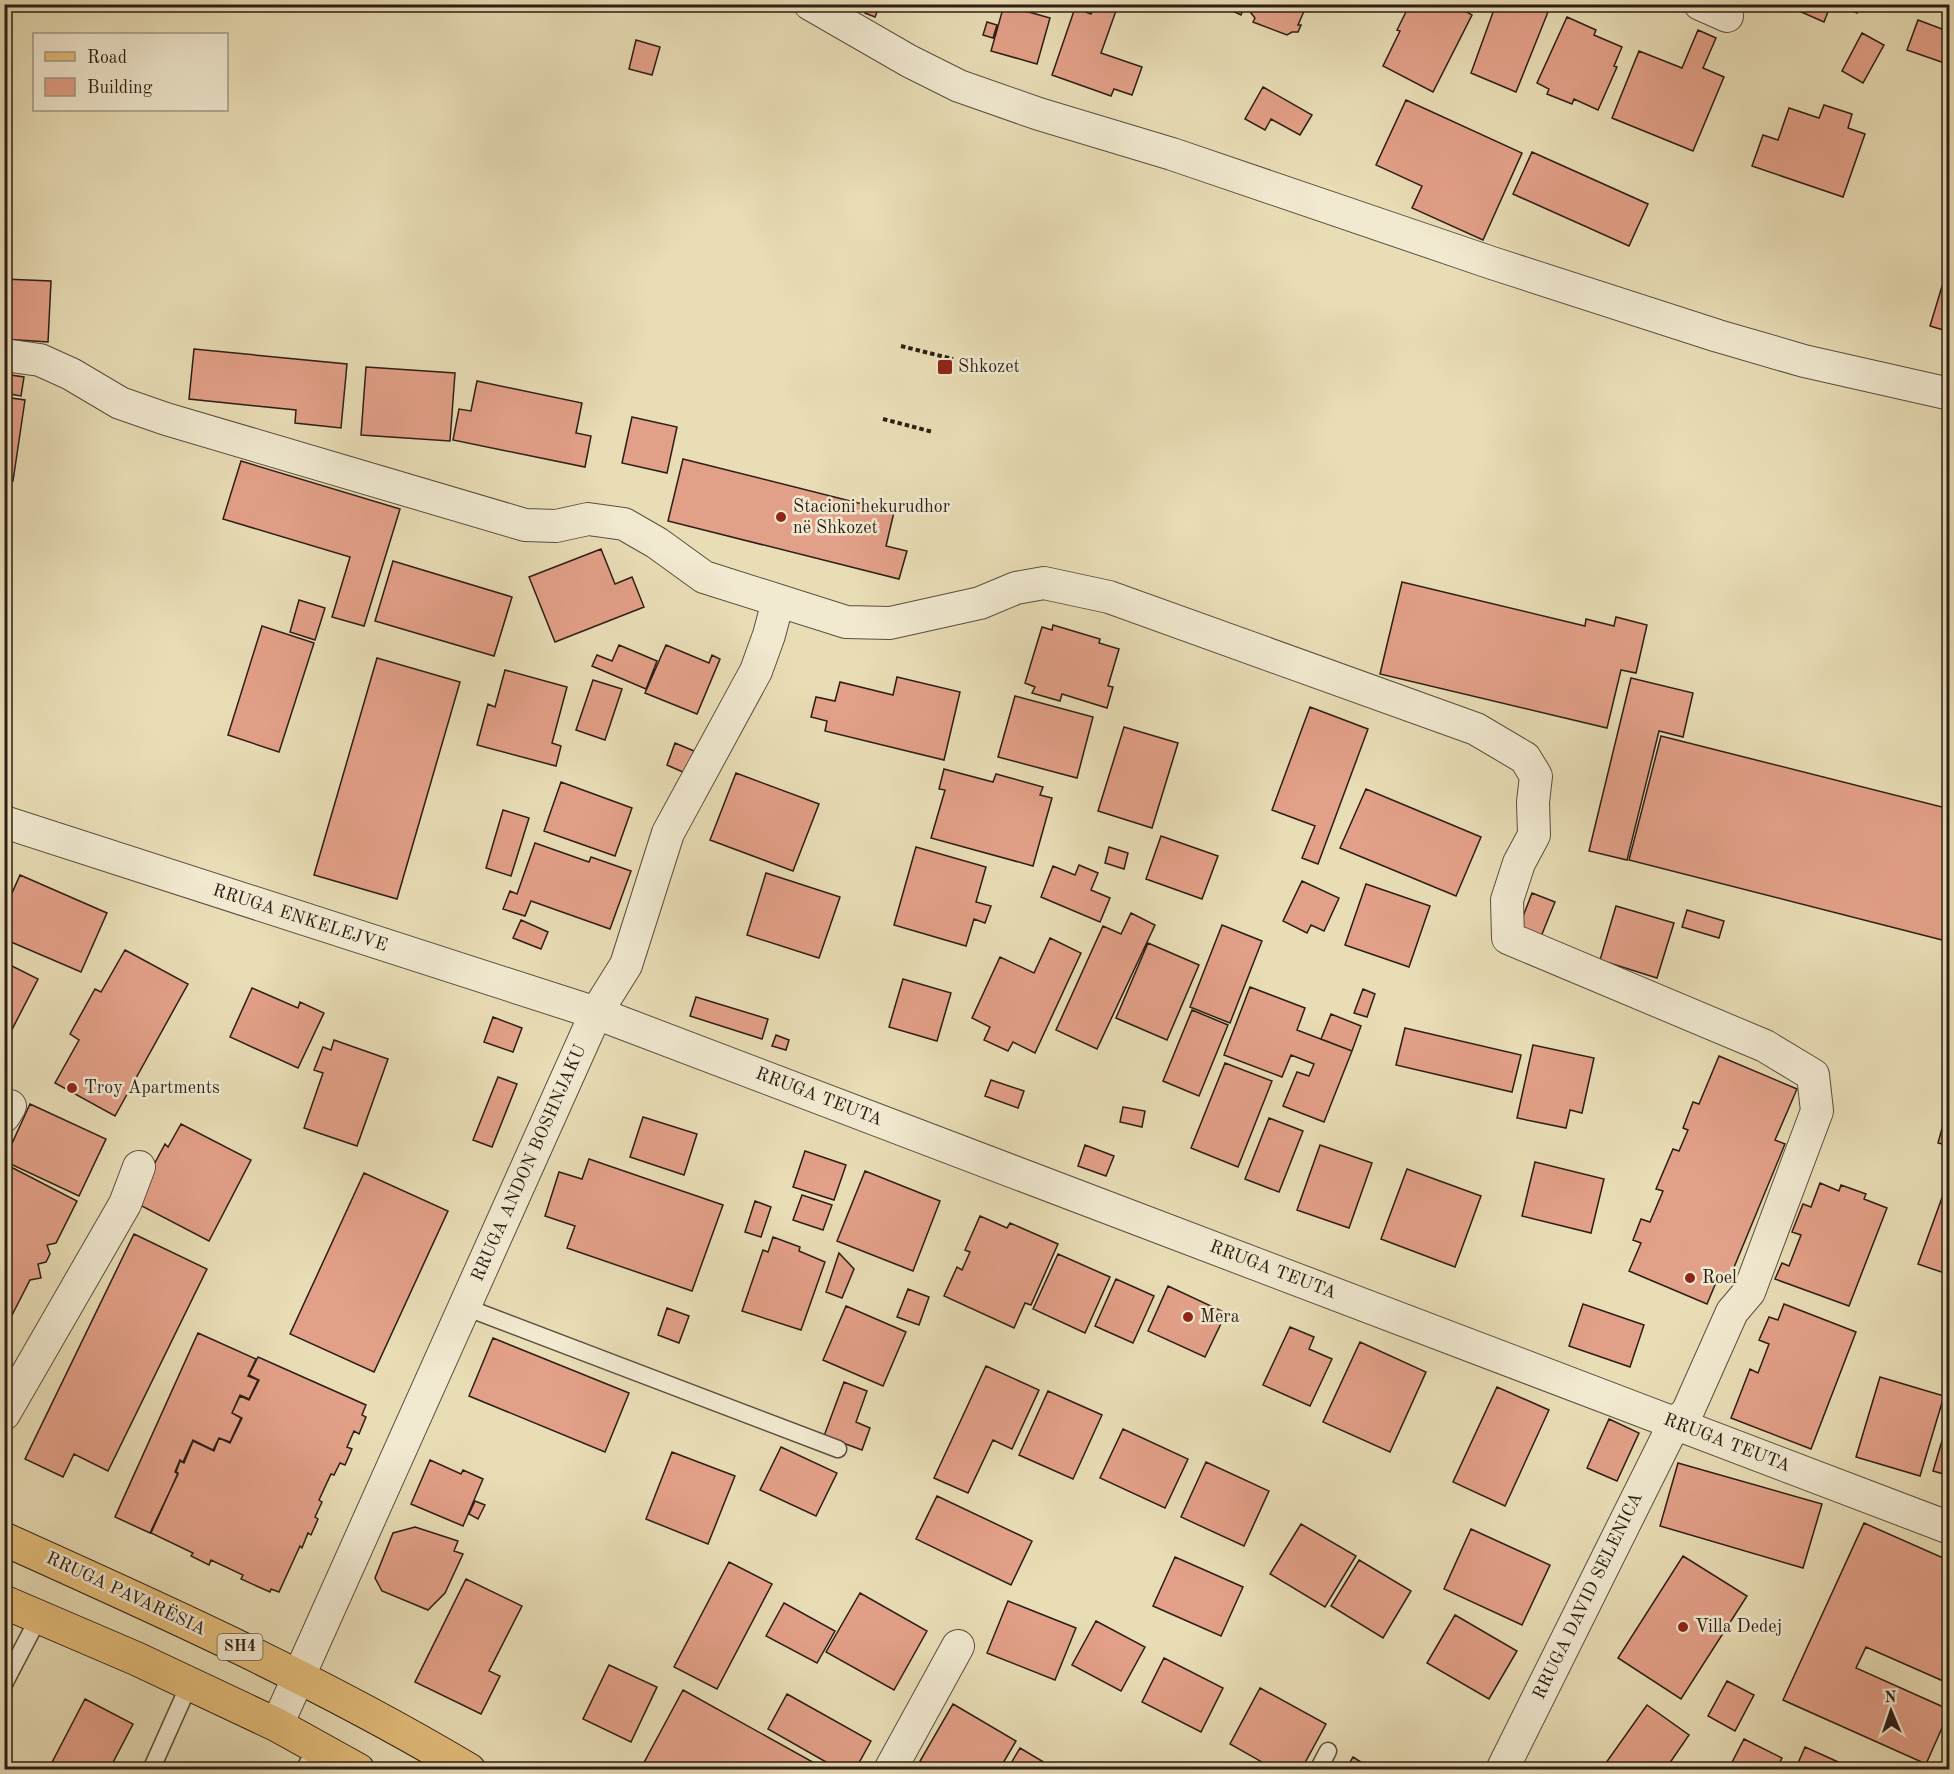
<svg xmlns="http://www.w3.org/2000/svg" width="1954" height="1774" font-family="'Old Standard TT',serif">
<rect width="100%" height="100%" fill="#e9ddb6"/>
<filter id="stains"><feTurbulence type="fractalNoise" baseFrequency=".00333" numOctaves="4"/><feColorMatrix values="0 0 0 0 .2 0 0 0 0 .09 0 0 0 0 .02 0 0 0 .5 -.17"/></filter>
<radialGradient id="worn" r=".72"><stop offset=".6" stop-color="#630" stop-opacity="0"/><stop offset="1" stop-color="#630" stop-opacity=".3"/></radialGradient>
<path fill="#e3a088" stroke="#2c1e16" stroke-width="1.5" d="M868,4H880L875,17L865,13Z
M1095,4H1108L1117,8L1101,53L1142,67L1132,95L1114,89L1111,96L1052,75L1075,8L1091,14Z
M1218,4H1245L1241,15Z
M1254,4H1314L1312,7L1305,9L1298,25H1301L1298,32H1292L1287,35L1253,22L1255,18L1251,13Z
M1414,4H1453L1472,15L1433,92L1383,66L1400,31L1397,30L1407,10L1410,11Z
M1496,4H1530L1548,12L1516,92L1471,73Z
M1783,4H1831L1824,22Z
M1838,4H1861L1857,13Z
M1004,5L1050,18L1037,64L991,51Z
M1567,17L1596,30L1594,35L1622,47L1614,66L1617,67L1598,110L1574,99L1572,104L1547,94L1549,89L1537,83Z
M1918,20L1950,32V65L1907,50Z
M987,22L997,25L993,38L983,35Z
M1698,30L1716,38L1703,68L1724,77L1693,151L1612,118L1639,51L1682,68Z
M1862,33L1884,45L1863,83L1842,71Z
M636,40L660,47L652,75L629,69Z
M1263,87L1312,115L1300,135L1271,119L1265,130L1245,119Z
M1406,100L1522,153L1483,240L1412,208L1422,186L1376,165Z
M1824,105L1852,114L1848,128L1865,134L1843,197L1752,166L1763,135L1778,140L1789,108L1819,118Z
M1532,152L1648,204L1629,246L1513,194Z
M4,279L51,281L48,342L4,339Z
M1943,283L1950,285V332L1930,326Z
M194,349L347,364L341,428L295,423L296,410L189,399Z
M366,367L455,373L450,441L361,435Z
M4,374L24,377L21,396L4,393Z
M477,381L582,403L576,433L591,436L585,467L453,440L459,409L471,411Z
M4,397L25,400L13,481L4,480Z
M632,417L677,427L667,473L622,463Z
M683,459L894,512L886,546L907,551L899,579L668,521Z
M241,461L400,509L364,626L332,617L350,557L223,519Z
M601,549L615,584L632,577L644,607L555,642L529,577Z
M393,561L512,597L494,656L375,621Z
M1402,582L1585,626L1586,619L1614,626L1616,617L1647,625L1636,673L1621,670L1607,728L1380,674Z
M299,600L325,608L315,640L290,632Z
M1053,625L1100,639L1099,643L1119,649L1108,686L1113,687L1107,708L1062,694L1060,701L1032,693L1035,687L1025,683L1042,627L1052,630Z
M262,626L314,643L279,752L228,735Z
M619,645L657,661L646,689L592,666L597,655L612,661Z
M666,645L709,663L712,655L720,659L697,714L645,693Z
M377,658L460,682L397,899L314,875Z
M505,670L567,687L552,743L561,746L556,766L477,745L488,704L495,707Z
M897,677L960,692L944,760L825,731L827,721L811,717L816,697L835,701L840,682L893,695Z
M1631,678L1693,693L1683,737L1659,731L1627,860L1589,851Z
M593,680L622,689L605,740L576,730Z
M1015,696L1093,717L1077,778L998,757Z
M1310,707L1368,729L1318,864L1302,858L1315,826L1272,810Z
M1124,727L1178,743L1152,828L1098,811Z
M1661,736L1950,809V942L1629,860Z
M675,743L694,751L685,773L667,765Z
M944,769L993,782L996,774L1043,787L1040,795L1052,798L1033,866L931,838L945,790L939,789Z
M736,773L819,804L793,871L710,840Z
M561,782L632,808L615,856L544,831Z
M1366,789L1481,837L1456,896L1340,848Z
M503,810L529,818L511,876L486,868Z
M1161,836L1218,856L1202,899L1146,879Z
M535,843L589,862L591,857L631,871L610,929L531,901L525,916L503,909L510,891L517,894Z
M916,847L986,867L976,902L991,906L985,923L974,919L966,946L894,925Z
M1109,847L1128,853L1124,869L1105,863Z
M1079,865L1098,873L1091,890L1110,898L1100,922L1041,897L1053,866L1075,875Z
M766,873L840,897L819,958L747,935Z
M20,875L107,913L81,972L4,939V911Z
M1302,881L1339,898L1324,931L1311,925L1307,933L1283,921Z
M1366,884L1430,906L1409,967L1345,945Z
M1532,893L1555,902L1538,944L1519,927Z
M1616,906L1674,923L1657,978L1600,960Z
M1687,910L1724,921L1719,938L1682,927Z
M1131,913L1155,925L1097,1049L1056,1030L1103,926L1121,934Z
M521,920L548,932L541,949L513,938Z
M1222,925L1262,941L1230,1023L1190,1007Z
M1050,938L1081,953L1035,1053L1013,1042L1008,1051L984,1040L990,1027L972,1018L1000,957L1034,973Z
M1148,943L1199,965L1167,1040L1116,1018Z
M125,950L188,984L115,1116L55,1083L79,1040L70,1034L95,989L101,992Z
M4,962L38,979L4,1045Z
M903,979L951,993L937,1041L889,1027Z
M1250,987L1305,1008L1297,1030L1352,1051L1324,1122L1283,1106L1297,1072L1309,1076L1314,1064L1291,1055L1282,1077L1224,1055Z
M252,988L298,1008L300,1002L324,1013L298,1068L230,1037Z
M1363,989L1375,994L1367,1017L1354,1013Z
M696,997L768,1019L762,1039L690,1016Z
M1192,1010L1228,1025L1199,1096L1163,1081Z
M1331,1014L1361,1026L1352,1051L1321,1039Z
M493,1017L522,1028L513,1052L484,1042Z
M1405,1028L1521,1055L1512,1092L1396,1065Z
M776,1035L789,1040L786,1050L772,1046Z
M334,1040L388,1059L357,1146L304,1128L323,1073L314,1070L323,1047L331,1050Z
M1533,1045L1594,1058L1582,1113L1570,1110L1566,1128L1517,1118Z
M1719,1056L1797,1089L1775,1140L1785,1144L1730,1277L1720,1273L1707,1304L1629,1271L1641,1243L1633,1240L1641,1219L1650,1222L1663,1191L1656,1189L1673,1149L1679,1151L1688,1130L1683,1128L1693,1102L1699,1104Z
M1225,1063L1272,1081L1238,1167L1191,1148Z
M498,1077L517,1084L492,1147L473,1140Z
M991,1080L1024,1091L1018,1108L985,1096Z
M30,1104L106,1139L79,1196L4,1161Z
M1123,1107L1145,1111L1142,1127L1120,1122Z
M643,1117L697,1134L684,1175L630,1157Z
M1269,1118L1303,1131L1279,1192L1245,1179Z
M181,1124L251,1160L209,1241L134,1202L165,1144L168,1147Z
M1943,1125L1950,1127V1146L1938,1143Z
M1085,1145L1114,1156L1106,1176L1078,1166Z
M1320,1145L1372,1163L1349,1228L1297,1210Z
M805,1151L846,1165L834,1200L793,1187Z
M589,1159L723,1205L692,1291L567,1248L575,1226L545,1216L559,1172L582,1179Z
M1535,1162L1604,1179L1591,1233L1522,1216Z
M9,1166L77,1201L56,1243L47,1245L50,1254L46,1262L38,1264L41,1278L30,1280L7,1325L9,1337L4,1338V1175Z
M1407,1169L1481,1196L1455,1267L1381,1239Z
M865,1171L940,1201L913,1271L837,1241Z
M364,1173L448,1211L374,1372L290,1334Z
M1820,1183L1839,1191L1841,1185L1866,1194L1864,1199L1887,1208L1849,1306L1775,1279L1782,1263L1789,1266L1801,1235L1792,1232L1803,1204L1811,1207Z
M802,1195L832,1205L823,1230L793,1220Z
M1943,1195L1950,1197V1275L1918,1264Z
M755,1201L771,1207L761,1237L745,1232Z
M980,1216L1007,1228L1010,1223L1058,1244L1031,1305L1025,1303L1014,1328L944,1296L957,1267L962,1270L970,1252L965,1250Z
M134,1234L207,1269L108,1471L74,1454L63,1477L25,1459Z
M773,1237L800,1247L799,1251L825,1262L801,1330L742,1311L763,1250L768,1252Z
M839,1253L854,1269L842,1298L826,1292Z
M1058,1254L1110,1277L1085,1333L1033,1309Z
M1116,1279L1154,1296L1133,1343L1095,1326Z
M1168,1286L1226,1313L1205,1357L1148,1331Z
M908,1289L929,1297L919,1325L897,1317Z
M1583,1304L1644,1325L1630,1367L1569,1346Z
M1784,1304L1856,1332L1811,1449L1731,1418L1750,1369L1758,1373L1769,1344L1759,1340L1769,1317L1778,1320Z
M846,1306L906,1332L883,1386L823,1360Z
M667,1308L689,1316L679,1343L658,1335Z
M1290,1327L1314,1337L1309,1349L1332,1359L1310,1406L1263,1385Z
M198,1333L256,1359L248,1376L258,1380L249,1399L240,1395L232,1413L241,1418L230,1442L219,1438L213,1450L193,1440L183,1462L180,1460L175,1472L178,1474L150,1533L115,1517Z
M493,1338L629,1393L605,1452L469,1396Z
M1360,1342L1426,1372L1390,1452L1323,1422Z
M258,1357L366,1405L362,1415L366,1417L359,1434L354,1431L347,1447L352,1449L345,1465L340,1463L334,1475L331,1474L319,1500L322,1502L315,1517L318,1519L311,1535L308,1533L302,1548L300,1546L279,1592L271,1589L270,1592L241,1579L243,1575L211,1560L209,1565L191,1556L193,1553L151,1533L178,1473L176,1472L180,1461L184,1463L193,1441L214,1451L219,1438L230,1443L242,1418L232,1413L240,1396L249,1400L259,1380L249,1375Z
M986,1366L1039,1390L1012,1449L993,1440L968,1493L934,1478Z
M1880,1377L1944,1396L1920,1476L1856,1457Z
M844,1382L867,1391L856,1422L870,1428L862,1450L824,1436Z
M1497,1387L1549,1410L1505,1506L1453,1482Z
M1048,1391L1102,1415L1073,1479L1019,1455Z
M1950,1414V1476L1933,1471Z
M1609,1419L1639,1433L1617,1481L1587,1468Z
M1123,1429L1188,1459L1165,1508L1100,1478Z
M781,1447L837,1473L816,1516L760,1490Z
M672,1452L735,1476L708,1544L646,1519Z
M430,1460L461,1474L463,1470L483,1479L463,1526L411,1504Z
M1206,1462L1269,1491L1244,1546L1181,1517Z
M1678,1463L1822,1504L1803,1568L1660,1526Z
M937,1496L1032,1541L1011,1585L916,1539Z
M475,1501L485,1505L478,1519L469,1514Z
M1864,1523L1950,1561V1684L1866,1647L1856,1668L1950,1710L1926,1764L1783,1700Z
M1301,1524L1356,1556L1325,1607L1270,1574Z
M415,1527L458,1541L454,1551L463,1554L445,1593L428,1610L382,1591L375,1578L393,1533Z
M1471,1529L1550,1565L1522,1625L1444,1589Z
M1683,1556L1747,1596L1681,1699L1618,1658Z
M1175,1557L1243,1587L1221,1636L1153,1606Z
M1359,1560L1411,1591L1383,1638L1331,1606Z
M729,1562L772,1584L717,1689L674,1667Z
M466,1579L522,1606L489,1671L500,1676L481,1714L415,1682Z
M860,1593L927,1631L894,1690L826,1652Z
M1008,1601L1076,1628L1055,1680L987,1653Z
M784,1603L835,1631L817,1663L766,1636Z
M1455,1615L1517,1651L1489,1699L1427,1663Z
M1096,1621L1145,1647L1121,1691L1072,1665Z
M1164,1658L1223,1688L1201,1732L1142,1702Z
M609,1665L657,1687L631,1742L583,1719Z
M1727,1681L1754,1695L1735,1731L1708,1716Z
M1260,1688L1326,1724L1301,1770H1276L1230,1744Z
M683,1690L827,1770H640Z
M787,1694L871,1741L855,1770H840L768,1729Z
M85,1699L133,1724L109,1770H48Z
M953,1704L1016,1741L999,1770H934L920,1761Z
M1647,1705L1689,1735L1665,1770H1607L1603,1767Z
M1744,1739L1782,1758L1776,1770H1728Z
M1805,1747L1856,1770H1795Z
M1020,1748L1057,1770H1007Z
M1353,1757L1373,1770H1345Z"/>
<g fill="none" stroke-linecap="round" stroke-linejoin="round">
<defs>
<path id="lane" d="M465,1307L838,1449
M4,1684L39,1617
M151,1770L189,1685
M304,1770L317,1747
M1318,1770L1328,1751"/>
<path id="street" d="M810,4L909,61L959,86L1039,114L1172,154L1492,263L1718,336L1804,361L1950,394
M1700,4L1727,16
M4,355L40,360L71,374L120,403L166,419L525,525L556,526L588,519L624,524L657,543L704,577L846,622L890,623L980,603L1016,588L1044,583L1109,597L1476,729L1525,758L1536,776L1533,802L1534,835L1519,863L1507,900L1508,938L1765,1046L1813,1075L1817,1111L1749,1292L1732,1312L1687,1413L1675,1422L1502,1770
M4,822L596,1013L1950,1528
M4,1116L10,1106
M4,1414L125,1204L139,1167
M277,1725L596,1013L626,965L668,833L756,671L769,635L778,601
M890,1770L958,1646"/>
<path id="primary" d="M4,1539C162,1610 320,1681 469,1770
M4,1602L137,1659L277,1725L358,1770"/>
</defs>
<use href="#lane" stroke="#5b4e3e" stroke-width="19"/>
<use href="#street" stroke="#5b4e3e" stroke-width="34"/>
<use href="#primary" stroke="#2c1e16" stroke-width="35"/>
<path stroke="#2c1e16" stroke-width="4" stroke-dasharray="4.5 3" stroke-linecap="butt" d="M901,346L953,359
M883,419L933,432"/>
<use href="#lane" stroke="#f1e9d0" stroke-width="16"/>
<use href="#street" stroke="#f1e9d0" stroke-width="32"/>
<use href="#primary" stroke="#e4be7b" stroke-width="33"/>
</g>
<g fill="#8f2418" stroke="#f1e9d0" stroke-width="2">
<rect x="937" y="359" width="16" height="16" rx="3"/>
<circle cx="781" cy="517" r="6"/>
<circle cx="72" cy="1088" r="6"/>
<circle cx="1690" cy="1278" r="6"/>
<circle cx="1188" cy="1317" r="6"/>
<circle cx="1683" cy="1627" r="6"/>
</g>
<g text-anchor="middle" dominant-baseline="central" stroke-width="5" stroke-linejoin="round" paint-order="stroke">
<rect fill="#f1e9d0" stroke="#675b4e" stroke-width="1.5" x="217.5" y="1634" width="45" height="26" rx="4.5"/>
<g font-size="16" font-weight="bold" fill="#2c1e16">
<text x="240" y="1647">SH4</text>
</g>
<g font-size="18" fill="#2c1e16" stroke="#f1e9d0" text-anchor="start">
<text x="958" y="367">Shkozet</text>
<text x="793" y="507">Stacioni hekurudhor<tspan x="793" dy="21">në Shkozet</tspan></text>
<text x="84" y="1088">Troy Apartments</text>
<text x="1702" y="1278">Roel</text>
<text x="1200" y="1317">Mera</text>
<text x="1695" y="1627">Villa Dedej</text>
</g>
<g font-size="18" fill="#2c1e16" stroke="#f1e9d0">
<text transform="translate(300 918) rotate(18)">RRUGA ENKELEJVE</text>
<text transform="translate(819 1097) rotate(21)">RRUGA TEUTA</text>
<text transform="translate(529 1163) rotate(-66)">RRUGA ANDON BOSHNJAKU</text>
<text transform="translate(1273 1270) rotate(21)">RRUGA TEUTA</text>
<text transform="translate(1727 1443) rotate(21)">RRUGA TEUTA</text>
<text transform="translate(126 1594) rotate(25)">RRUGA PAVARËSIA</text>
<text transform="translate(1588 1596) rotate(-64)">RRUGA DAVID SELENICA</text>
</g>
</g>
<rect width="1954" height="1774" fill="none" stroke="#e9ddb6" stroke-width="24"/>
<rect x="6" y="6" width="1942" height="1762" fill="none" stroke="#2c1e16" stroke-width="3"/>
<rect x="12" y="12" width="1930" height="1750" fill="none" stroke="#2c1e16" stroke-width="1.5"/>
<rect x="33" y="33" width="195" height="78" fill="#f1e9d0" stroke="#a29886" stroke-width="1.5"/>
<rect x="45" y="52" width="30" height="9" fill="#e4be7b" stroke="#a29886" stroke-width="1.5"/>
<text x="87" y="63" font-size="18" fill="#2c1e16">Road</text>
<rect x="45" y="78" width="30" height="18" fill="#e3a088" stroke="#a29886" stroke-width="1.5"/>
<text x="87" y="93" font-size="18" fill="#2c1e16">Building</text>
<g transform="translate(1891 1711) rotate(358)" stroke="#f1e9d0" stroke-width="4.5" paint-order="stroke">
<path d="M0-4.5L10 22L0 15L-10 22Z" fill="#2c1e16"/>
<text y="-9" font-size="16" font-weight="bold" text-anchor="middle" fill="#2c1e16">N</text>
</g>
<rect width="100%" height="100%" filter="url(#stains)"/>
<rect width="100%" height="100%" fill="url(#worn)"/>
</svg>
